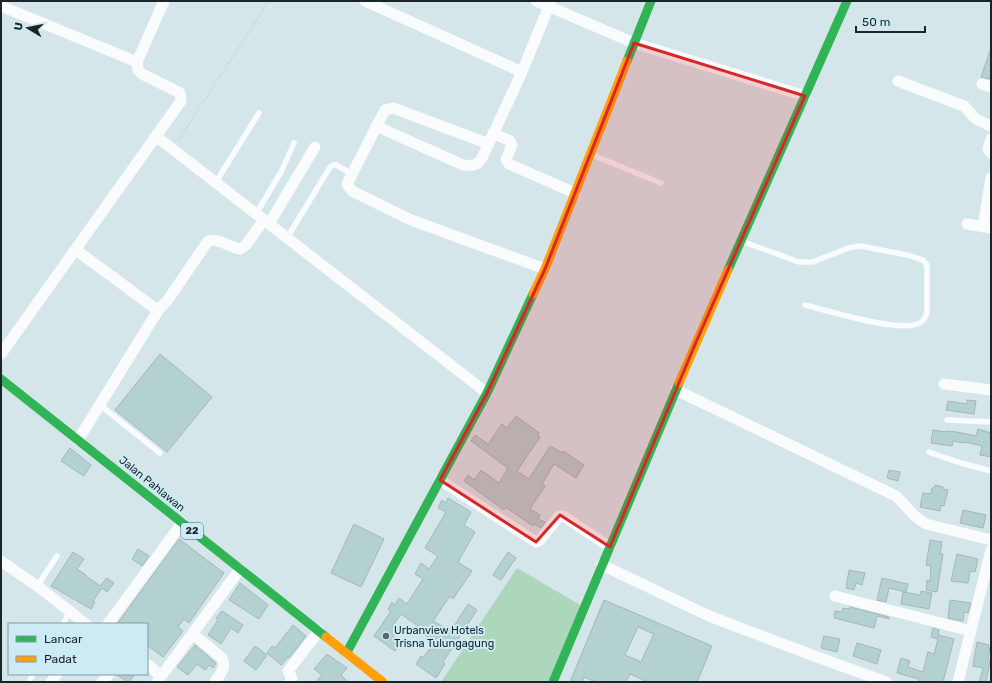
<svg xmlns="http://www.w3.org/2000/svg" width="992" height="683" font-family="Rubik,sans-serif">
<rect width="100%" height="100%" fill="#d5e6eb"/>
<path fill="#acd7bd" d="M517,568L582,606L549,682H441Z"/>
<path fill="#b3d1d0" stroke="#a8b5b7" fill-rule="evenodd" d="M990,51H991V77H990L989,79L981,77Z
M160,354L212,397L167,452L115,410Z
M967,400L976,401L974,414L946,410L948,401L967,404Z
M516,416L539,433L538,435L540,437L517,471L529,479L550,446L562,453L563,451L584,465L576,478L554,464L542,484L545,486L530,509L540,515L538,519L545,522L541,528L534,524L533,526L505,507L504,510L464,481L468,475L474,480L481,470L499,483L508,468L471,441L475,435L488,444L502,424L507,428Z
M978,429L991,433V457L980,455L982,446L966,442L965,443L953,441L952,446L931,443L933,430L946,432V431L957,432L976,436Z
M70,448L91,465L84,476L61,461Z
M889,470L900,472L898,481L887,478Z
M935,485L943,487V489L948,490L944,506L941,505L940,511L920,507L923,493L931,494L932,488H934Z
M448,498L471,512L464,525L475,532L458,562L472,571L453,599L450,596L433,621L451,631L468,604L477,610L443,662L445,664L436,678L416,664L421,656L423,658L435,641L423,634L424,633L417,628L418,626L401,614L392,627L397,631L393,637L401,643L395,651L374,636L391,611L388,609L392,602L395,605L399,598L407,604L423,579L415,574L421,563L429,569L438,556L425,548L446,512L438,508L442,500L446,503Z
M963,510L986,515L983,528L960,523Z
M354,524L384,539L361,587L331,573Z
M179,539L224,573L189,623L184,619L178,627L183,631L163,657L147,645V624H117Z
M930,540L942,542L940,554H943L937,592L926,590L927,580L930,581L931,566L926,565Z
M138,549L149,556L142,566L132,559Z
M73,552L84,559L77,569L86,575V576L100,586L107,578L114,583L107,592L102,588L93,601L95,602L91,609L51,586Z
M508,552L516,558L501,580L493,575Z
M957,554L978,559L975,572L970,571L968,583L951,581Z
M849,570L865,573L862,585L856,583L854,590L846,588Z
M882,578L908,584L906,592L889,588L886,602L877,600Z
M240,583L268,605L259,619L229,600Z
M921,591L932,593L929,609L901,604L903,592L920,595Z
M604,600L712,646L697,682H648L630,674L626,682H596L584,677L582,682H570ZM638,627L654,634L641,662L625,655Z
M950,600L971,603L968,613L964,612L963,621L948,618Z
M850,607L889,617V619L877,616L874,628L834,618L835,611L842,612L843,608L849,609Z
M222,611L243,625L238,633L231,628L221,644L208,635L218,620L216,618Z
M293,625L306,636L289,658L288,657L281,665L267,653L272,646L275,648Z
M933,628L939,630L938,635L954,639L943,682H918L919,679L897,673L901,658L910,661L908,667L923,672L928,652L934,654L938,639L931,637Z
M824,636L840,639L837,652L821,648Z
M977,642L989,645L988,647L990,648L988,659L990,661L986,682H979L983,668L973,666Z
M857,643L881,650L877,664L853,656Z
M195,645L216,663L213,668L209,665L205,670L197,664L188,675L177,667Z
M255,646L267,655L256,670L244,661Z
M327,654L347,668L341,675L348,682H316L322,675L314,669Z
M116,674H135L129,682H127Z"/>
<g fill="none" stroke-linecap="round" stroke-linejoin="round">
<path stroke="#ced3d5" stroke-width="1.5" stroke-dasharray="2 2" stroke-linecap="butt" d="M178,141L269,1"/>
<path stroke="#f9fbfc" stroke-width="5.5" d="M590,154L661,183
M216,182L259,113
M256,214L281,172L294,143
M287,238L330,167L334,165H336L352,174
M741,241L799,262H813L848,248L860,246L907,255L923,260L927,265V313C925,318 922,323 917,324C896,332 829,311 805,305
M100,405L160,453
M947,420L991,422
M929,452L961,463L991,471
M37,586L57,556
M63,624L70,611
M29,682L33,674"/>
<path stroke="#f9fbfc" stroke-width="11" d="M365,1L522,72
M536,1L634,43L805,96
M1,6L137,62
M898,81L964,106L976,119L991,126
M982,84L991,87
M376,126L463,165C472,166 477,166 482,158L522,72L551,1
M493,133L510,141L512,145L506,160L509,164L575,193
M157,137L487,393
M991,139L988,149L991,153
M489,144L393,108L385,110L347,184L352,191L411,220L545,269
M269,224L315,147
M967,224L991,228
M983,227L991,178
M76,250L156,309H159L167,301L208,241C218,237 230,248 240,249L246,245L264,220
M1,354L181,101L180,93L142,74L138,70L137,62L164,1
M944,384L991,390
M676,390L896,496L915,516L926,524L991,540
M78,440L159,309
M440,480L536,542L540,540L559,516H563L610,547
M1,561L40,588L86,624
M602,565L709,616L809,654L886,682
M835,596L971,631
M108,624L182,523
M193,634L222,658C227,668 220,674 215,682
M147,664L161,676
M51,682L57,674
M102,682L109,674
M157,682L240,569
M290,682L292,678L288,671L319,631
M958,682L991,550"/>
<path stroke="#30b455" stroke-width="9" d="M627,61L651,1
M728,270L847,1
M1,379L326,637
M347,652L487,393L533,294
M553,682L679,383"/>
<path stroke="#ff9f0a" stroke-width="9" d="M533,294L545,269L627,61
M679,383L728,270
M326,637L383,682"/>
</g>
<path fill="#d62828" fill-opacity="0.2" stroke="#d62828" stroke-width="3" stroke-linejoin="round" d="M634,43L805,96L697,340L610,547L560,515L536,542L440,480L487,393L545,269Z"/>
<circle fill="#5b696c" stroke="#ccebf4" stroke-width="1.5" cx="386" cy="636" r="4"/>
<g text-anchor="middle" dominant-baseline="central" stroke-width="4" stroke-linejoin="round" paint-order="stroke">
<rect fill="#ccebf4" stroke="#4f6065" stroke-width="1" x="181" y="523" width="22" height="16" rx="3"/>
<g font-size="10" font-weight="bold" fill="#192528">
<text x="192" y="531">22</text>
</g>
<g font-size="11" fill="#192528" stroke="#ccebf4">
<text transform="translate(152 484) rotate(39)">Jalan Pahlawan</text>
</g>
<g font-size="11" fill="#192528" stroke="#ccebf4" text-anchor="start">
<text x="394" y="630">Urbanview Hotels<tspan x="394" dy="13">Trisna Tulungagung</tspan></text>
</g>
</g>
<rect width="992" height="683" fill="none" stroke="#192528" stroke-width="4"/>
<rect x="8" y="623" width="140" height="52" fill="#ccebf4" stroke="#849ca2"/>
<rect x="16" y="636" width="20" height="6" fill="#30b455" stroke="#849ca2"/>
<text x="44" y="643" font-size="12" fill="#192528">Lancar</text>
<rect x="16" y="656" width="20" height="6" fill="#ff9f0a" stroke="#849ca2"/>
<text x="44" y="663" font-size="12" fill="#192528">Padat</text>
<g transform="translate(28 28) rotate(280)" stroke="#ccebf4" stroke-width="3" paint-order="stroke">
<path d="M0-3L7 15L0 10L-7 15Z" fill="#192528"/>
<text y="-6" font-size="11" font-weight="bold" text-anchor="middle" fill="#192528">U</text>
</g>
<path d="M856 26v6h69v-6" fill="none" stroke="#192528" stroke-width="2"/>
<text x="862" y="26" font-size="12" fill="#192528" stroke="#ccebf4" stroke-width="3" paint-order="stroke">50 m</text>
</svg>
